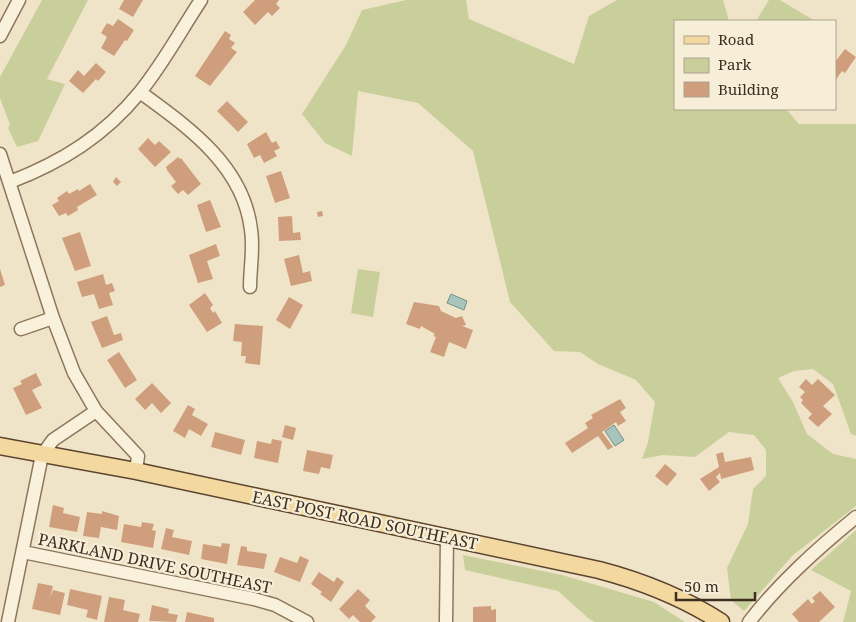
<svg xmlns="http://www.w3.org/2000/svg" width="856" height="622" font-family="'Noto Serif',serif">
<rect width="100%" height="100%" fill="#f0e4c8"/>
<path fill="#c9cf9b" d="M42,0H88L47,79L65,84L38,141L17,147L8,128L10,125L0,98V77Z
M406,0H466L469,19L574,64L589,16L617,0H723L729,21H675V109H786L799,124H856V436L851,434L833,384L813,369L794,371L778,378L793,402L807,434L833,454L856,459V506L792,556L744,611L731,600L727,568L748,524L753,489L766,476V450L754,435L729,432L695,457L663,455L642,459L648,442L655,402L636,380L598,364L580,352L554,351L510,302L473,151L418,103L358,91L352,156L325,143L302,114L346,45L362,10Z
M769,0H780L815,21H756Z
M358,269L380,272L373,317L351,313Z
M856,530V622H843L851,591L811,570Z
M463,555L562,575L654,602L685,622H595L588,618L558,591L465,570Z"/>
<path fill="#a9c4bc" stroke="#6f938a" d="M451,294L467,301L464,310L447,303Z
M614,425L624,440L615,446L605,431Z"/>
<path fill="#cf9f7d" d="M124,0H143L133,17L119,9Z
M255,0H279L276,4L280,8L272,16L268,12L255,25L243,12Z
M118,19L134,30L127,41L125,40L114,56L101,48L107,37L101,33L107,23L113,26Z
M225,31L231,35L229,39L235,43L231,48L237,52L210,86L195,76Z
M845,49L856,57L845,73L842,71L835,81V62Z
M96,63L106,72L98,81L96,79L83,93L69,81L78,70L84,76Z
M227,101L248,122L238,132L217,111Z
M266,132L272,143L276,141L280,148L274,151L277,156L264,163L260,155L254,158L247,144Z
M148,138L155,145L159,141L171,152L155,167L138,149Z
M178,157L180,159L181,158L201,184L188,195L183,190L178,194L171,186L176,182L167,170L166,167Z
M281,171L290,198L275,203L266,176Z
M116,177L121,182L117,186L113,182Z
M90,184L97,195L77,207L78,210L68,216L66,213L59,216L52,205L59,201L57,198L67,191L69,194L78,189L79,191Z
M210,200L221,227L206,232L197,205Z
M322,211L323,216L318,217L317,212Z
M292,216L293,233L300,232L301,240L279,241L278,217Z
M80,232L91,266L75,271L62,238Z
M216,244L220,256L207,261L213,279L198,283L189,255Z
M299,255L303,273L310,271L312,281L291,286L284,259Z
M0,269L5,285L0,287Z
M103,274L106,285L112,283L115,291L109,293L113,305L99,309L94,294L82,297L77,282Z
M205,293L213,305L210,308L213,313L215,311L222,323L207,332L189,305Z
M289,297L303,305L290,329L276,320Z
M414,302L439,306L441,311L456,318L462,316L466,325L462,326L473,330L466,349L449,342L444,357L430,352L436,337L433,336L435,334L421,326L420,329L406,324Z
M107,316L114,335L121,333L123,340L102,348L91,322Z
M235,324L263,326L260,365L245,363L246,356H241L242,342L233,341Z
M119,352L137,380L125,388L107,360Z
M36,373L42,385L32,390L42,408L26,415L13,388L22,384L20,381Z
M806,379L812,385L818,379L835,395L823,406L832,414L818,427L808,418L812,414L801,403L803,400L800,397L805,392L799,387Z
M152,383L171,403L161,413L152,403L145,410L135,399Z
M620,399L626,408L620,412L626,421L618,426L616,422L602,432L613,447L608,450L598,436L572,453L565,443L588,428L585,423L593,418L591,415Z
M188,405L195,409L192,415L208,424L201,436L189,429L185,438L173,431Z
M285,425L296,428L293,440L282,437Z
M215,432L245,440L241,455L211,447Z
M272,439L282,441L278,463L254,458L257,441L271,444Z
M307,450L333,455L330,469L321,467L319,474L303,471Z
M723,452L725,462L751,457L754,470L721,479L720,473L716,477L720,482L709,491L700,479L719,467L716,454Z
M665,464L677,474L667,486L655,476Z
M53,505L64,508L63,513L80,517L77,532L49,527Z
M102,511L119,516L117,530L101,527L99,538L83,536L87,512L102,514Z
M142,522L154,524L152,530L156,531L153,548L121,542L124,524L141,527Z
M166,528L174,530L172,537L192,541L189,555L161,549Z
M222,543L230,544L227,564L201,559L203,544L221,547Z
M241,546L247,547V551L267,554L264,569L237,565Z
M300,556L309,560L300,582L274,572L280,557L297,563Z
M319,572L334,582L337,577L344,582L331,602L320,594L322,592L311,584Z
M38,583L53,586L50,598L53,590L65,593L60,615L32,609Z
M70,589L102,596L97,620L86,617L88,610L67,605Z
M358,589L370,600L365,606L376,617L371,622H360L353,615L349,619L339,609Z
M820,591L835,607L819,622H799L792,614L808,599L812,604L815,601L812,598Z
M109,597L125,600L123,610L140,614L138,622H104Z
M152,605L169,609L168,613L178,615L176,622L149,621Z
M491,606V610L496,609V622H473V607Z
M187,612L214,618V622H185Z"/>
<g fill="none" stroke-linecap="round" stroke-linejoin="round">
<defs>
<path id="minor" d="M0,36L19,0
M140,92C188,127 244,166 251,230C254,248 250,269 250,287
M0,154L53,318L74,373L96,411L138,456L136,471
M10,182C62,162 104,136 140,92C163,64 181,30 201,0
M21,329L53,318
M23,552L254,599L275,605L307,622
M8,622L42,455L53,440L96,411
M446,622L447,537
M749,622C780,582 817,549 856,517"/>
<path id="major" d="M0,446L136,471L599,570C641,581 684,598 721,622"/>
</defs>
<use href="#minor" stroke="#8d765c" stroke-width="15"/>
<use href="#major" stroke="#5b4430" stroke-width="19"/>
<use href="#minor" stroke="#faf1dc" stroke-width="12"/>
<use href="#major" stroke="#f3d9a0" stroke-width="16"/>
</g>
<g text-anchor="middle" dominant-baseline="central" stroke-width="4.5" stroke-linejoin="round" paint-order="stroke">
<g font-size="16" fill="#3d2e20" stroke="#f7eed8">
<text transform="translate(365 520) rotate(12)">EAST POST ROAD SOUTHEAST</text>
<text transform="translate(155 563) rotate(12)">PARKLAND DRIVE SOUTHEAST</text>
</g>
</g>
<rect x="674" y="20" width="162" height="90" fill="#f7eed8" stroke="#ada18e"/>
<rect x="684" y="36" width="25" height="8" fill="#f3d9a0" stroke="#ada18e"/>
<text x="718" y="45" font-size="15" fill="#3d2e20">Road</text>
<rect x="684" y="58" width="25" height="15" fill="#c9cf9b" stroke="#ada18e"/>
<text x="718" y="70" font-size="15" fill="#3d2e20">Park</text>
<rect x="684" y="82" width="25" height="15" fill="#cf9f7d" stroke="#ada18e"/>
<text x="718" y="95" font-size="15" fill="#3d2e20">Building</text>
<path d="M676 592v8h79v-8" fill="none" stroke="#3d2e20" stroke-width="2.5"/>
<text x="684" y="592" font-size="15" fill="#3d2e20" stroke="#f7eed8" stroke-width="4" paint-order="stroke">50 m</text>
</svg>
